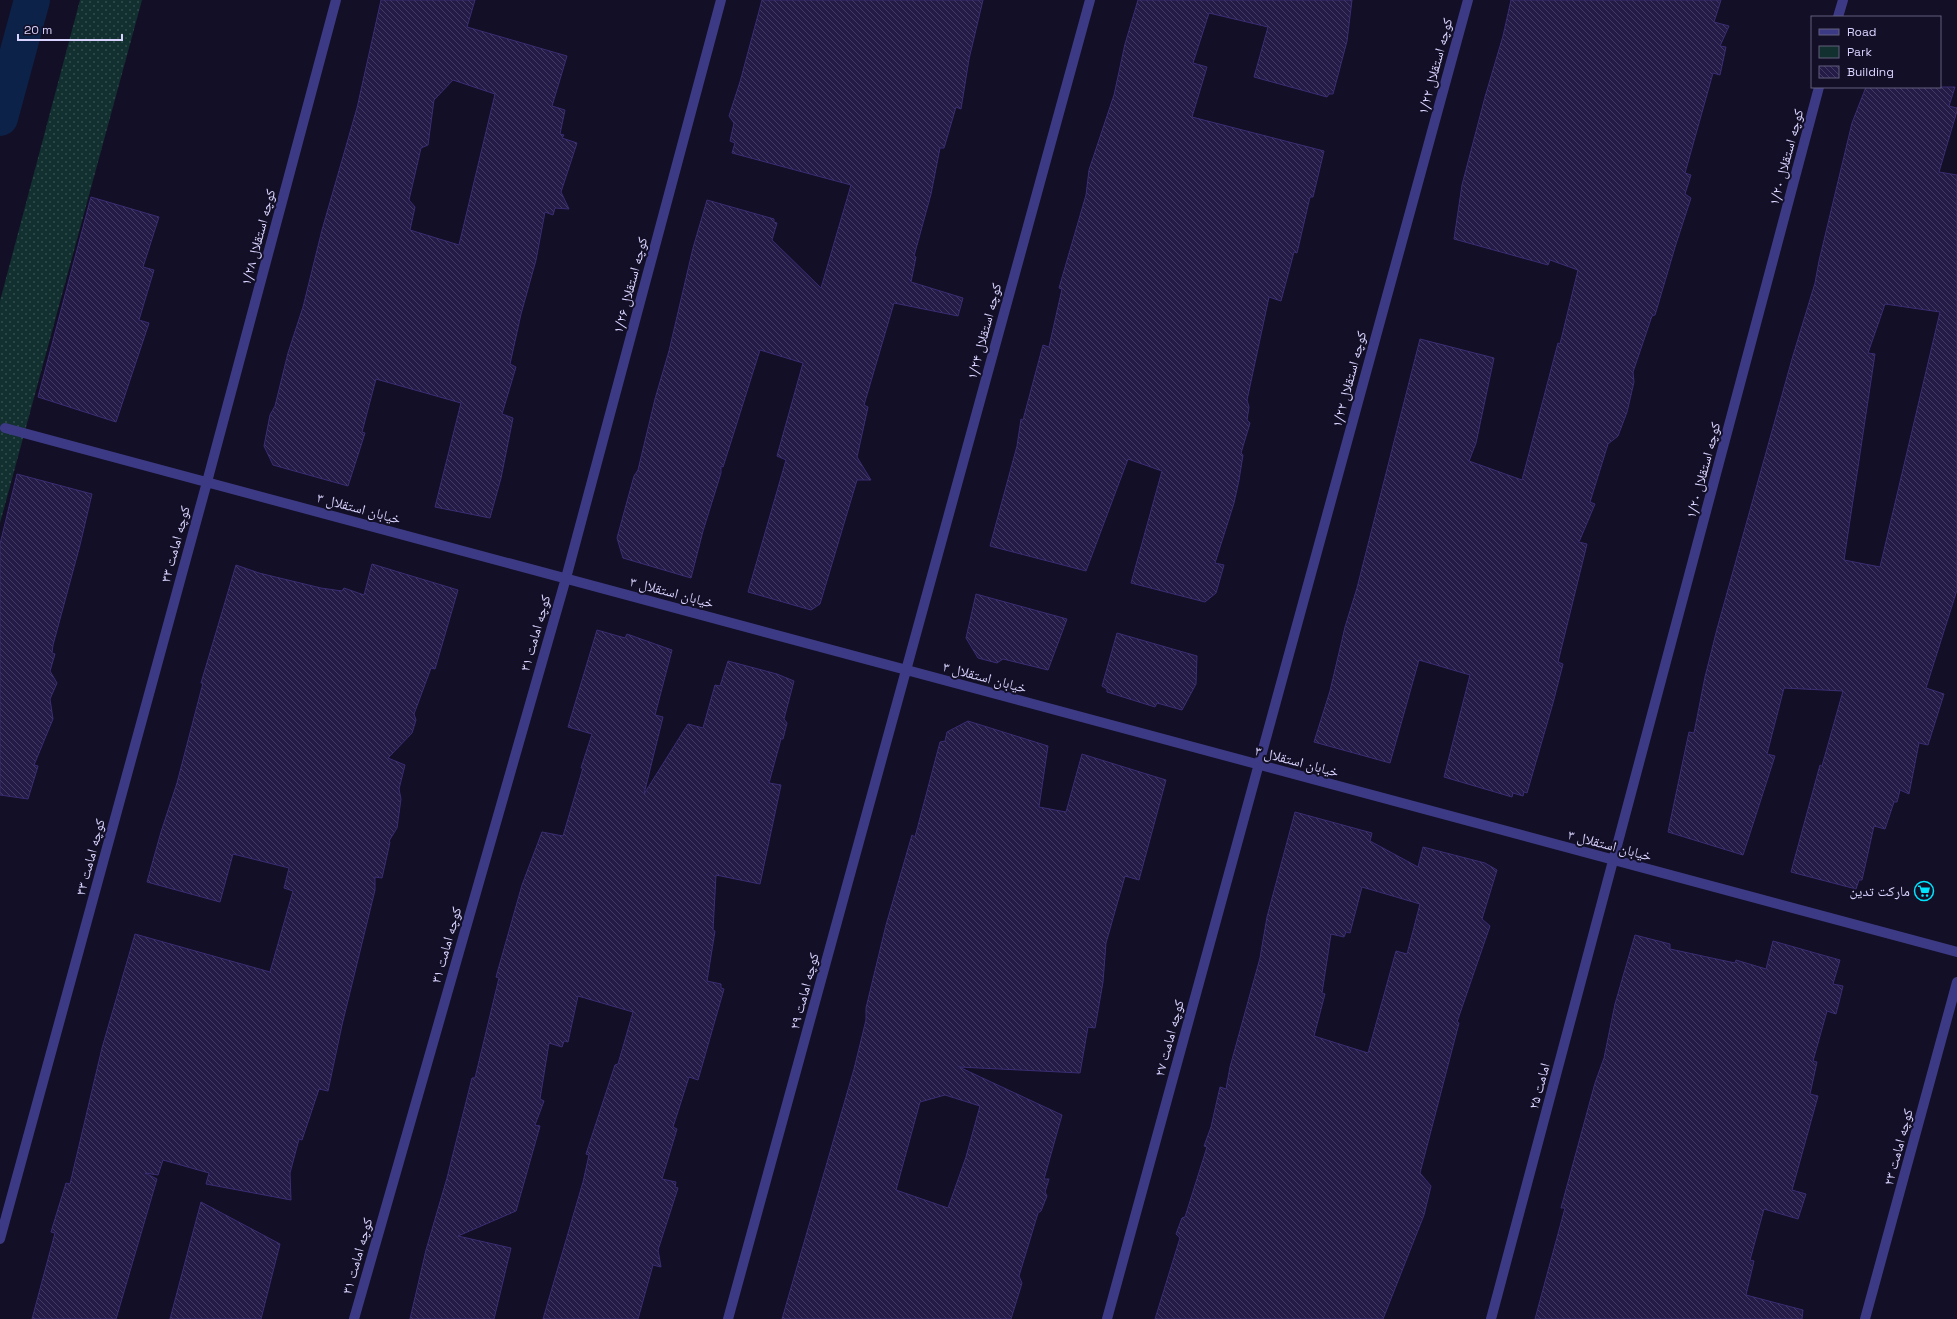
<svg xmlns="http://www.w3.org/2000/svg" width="1957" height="1319" font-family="'Space Grotesk','Noto Naskh Arabic',sans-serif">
<defs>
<pattern id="green-dots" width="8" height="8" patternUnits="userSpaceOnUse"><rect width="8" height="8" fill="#12302f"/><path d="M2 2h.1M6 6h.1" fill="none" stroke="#344d4e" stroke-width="1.8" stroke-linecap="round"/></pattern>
<pattern id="building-back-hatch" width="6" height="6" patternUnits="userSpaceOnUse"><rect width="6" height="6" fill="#241b47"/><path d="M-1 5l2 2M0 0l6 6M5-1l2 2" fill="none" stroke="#433b63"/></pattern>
</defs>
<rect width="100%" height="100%" fill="#130f26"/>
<path fill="url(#green-dots)" d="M80,0H142L0,523V301Z"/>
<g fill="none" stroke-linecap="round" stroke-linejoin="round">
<path stroke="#0c2248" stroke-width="36" d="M0,118L32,0"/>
</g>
<path fill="url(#building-back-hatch)" stroke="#3b2d73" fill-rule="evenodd" d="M381,0H475L467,27L567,56L552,106L565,110L560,134L564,135L562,138L577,143L561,192L569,209L555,208L553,215L545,212L536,260L521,314L510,364L516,367L502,414L513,418L501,478L490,518L435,507L461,403L376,379L362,432L365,433L348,486L273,465L264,446L270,415L275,406L288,353L303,307L322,230L357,108ZM453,80L495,94L459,245L410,230L415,207L409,200L421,148L428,145L434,100Z
M762,0H983L969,59L961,109L956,107L944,148H940L931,194L914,256L916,257L911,282L963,298L958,316L894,303L864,405L868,407L857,457L871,480H857L820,604L811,610L748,592L786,460L777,456L803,363L760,350L723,467L721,466V473L703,531L691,578L623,558L617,538L634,476L638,470L655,399L669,351L693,248L707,200L774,219V222L777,223L772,240L821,288L851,185L732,153L735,143L730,141L734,123L729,116L740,82Z
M1138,0H1352L1347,41L1333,94H1329L1327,97L1254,77L1268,27L1209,13L1193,63L1207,67L1192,117L1324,151L1313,197H1310L1297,253L1294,252L1281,301L1269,297L1247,400L1249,407L1247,420L1250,423L1241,453L1243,455L1239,480L1234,503L1215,563L1224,565L1216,593L1205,602L1131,583L1162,471L1128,459L1086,571L990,546L1017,446L1021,419L1023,420L1043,345L1049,347L1062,289L1059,288L1086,195L1089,170L1114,95L1125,44Z
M1511,0H1721L1714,22L1729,26L1720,46L1726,47L1720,75L1713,73L1685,173L1691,175L1685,194L1691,198L1676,244L1655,315L1652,316L1633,372L1634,382L1627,412L1618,436L1608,444L1590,502L1595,504L1579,542L1587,544L1558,662L1563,664L1553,703L1527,793L1524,792L1523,796L1513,793L1512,797L1444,777L1470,675L1419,660L1390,763L1314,742L1330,691L1345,627L1357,588L1420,339L1494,358L1476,443L1469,461L1522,480L1558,343L1560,344L1578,270L1550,260L1548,265L1454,239L1462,185L1485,97L1503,36Z
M1866,87H1955L1949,106L1957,108V111L1939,172L1957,175V590L1926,688L1944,694L1928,745L1919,743L1909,794L1900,790L1897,802H1894L1885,829L1874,826L1862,880H1859L1856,889L1791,872L1820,765L1822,766L1843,691L1784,688L1767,754L1775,756L1743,855L1668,832L1689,732L1694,733L1705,677L1717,629L1792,359L1815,283L1819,261L1852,123ZM1885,304L1940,312L1880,567L1844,560L1875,354L1868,353Z
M91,197L159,217L143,267L154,270L139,320L149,323L116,422L38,397Z
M17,474L92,494L80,545L53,645L52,653L55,654L50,671L57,683L50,699L53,719L34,765L38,766L28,799L0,795V544Z
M372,564L458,590L435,669L431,668L414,714L416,720L412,733L388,758L405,765L399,789L401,799L397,828L389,841L390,842L382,878L375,877V890L342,1025L328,1091L319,1089L302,1140L299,1139L290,1173L291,1200L206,1184L209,1173L163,1160L158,1175L145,1173L157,1179L116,1319H32L55,1233L51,1232L66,1183L70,1184L102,1048L135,934L270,972L293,891L284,888L289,868L233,854L220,902L147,882L161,832L177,783L203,683H201L236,565L259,573L321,588L342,591L344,588L364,595Z
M976,594L1067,619L1048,670L1003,659L997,663L978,658L966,638Z
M597,630L625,638L627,634L672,650L655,715L663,717L644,794L688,724L703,728L715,685L720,686L728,661L777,674L794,681L784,719L787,723L783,739H781L769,783L781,785L760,884L716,875L713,930L715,931L707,981L721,984V988L724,989L698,1080L689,1077L673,1127L677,1129L662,1179L676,1182L675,1187L678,1188L658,1250L661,1267L653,1265L638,1319H543L583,1182L589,1155L586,1154L615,1065L618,1064L633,1012L578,996L568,1042L564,1041L562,1047L549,1043L540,1099L544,1101L535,1125L540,1126L516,1211L458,1236L511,1248L494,1319H410L426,1250L447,1178L472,1078H475L499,978L496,977L522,885L542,832L563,836L583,768H581L592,734L568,727Z
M1117,633L1197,656L1196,684L1182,710L1157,703L1155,707L1107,692V689L1102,686Z
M968,721L1048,746L1039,807L1066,812L1082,754L1166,780L1139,880L1125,876L1106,943L1103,982L1095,1028L1088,1027L1080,1073L959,1067L1062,1115L1044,1179H1049L1045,1192L1047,1196L1041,1211L1038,1213L1019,1276L1022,1283L1011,1319H782L854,1069L866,1020V1008L886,925L912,835L915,837L940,742L945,741L947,732ZM945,1095L980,1106L966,1157L948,1208L896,1190L920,1102Z
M1295,812L1372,833L1370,841L1418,867L1423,847L1485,863L1497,870L1482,919L1490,926L1457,1022L1459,1023L1420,1173L1431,1186L1424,1215L1383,1319H1155L1180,1238L1176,1234L1182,1218L1185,1217L1207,1147L1204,1146L1211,1127L1220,1087L1226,1089L1230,1067L1260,958L1267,917ZM1362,887L1420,904L1407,954L1396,951L1368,1053L1314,1036L1325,994L1322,993L1331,934L1344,937L1346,932L1350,933Z
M1635,935L1670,944V949L1735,963L1736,960L1766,969L1773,941L1840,960L1833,984L1843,986L1836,1014L1827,1011L1813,1061L1817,1062L1810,1094L1818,1096L1792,1190L1806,1194L1798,1219L1764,1209L1750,1260L1754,1261L1746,1295L1803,1310L1802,1319H1535L1565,1208H1561L1595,1083L1604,1058L1615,1004Z
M201,1202L280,1244L261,1319H170Z"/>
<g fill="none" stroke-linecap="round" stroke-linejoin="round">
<path stroke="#3d3a85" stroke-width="10" d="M1838,17L1843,0
M5,428L1957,952
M0,1239L207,482L336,0
M354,1319L566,578L721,0
M728,1319L1090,0
M1107,1319L1468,0
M1491,1319L1819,87
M1865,1319L1957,982"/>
</g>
<defs>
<symbol id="supermarket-ring" viewBox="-11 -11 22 22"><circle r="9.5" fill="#130f26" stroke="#00e5ff" stroke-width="1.5"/><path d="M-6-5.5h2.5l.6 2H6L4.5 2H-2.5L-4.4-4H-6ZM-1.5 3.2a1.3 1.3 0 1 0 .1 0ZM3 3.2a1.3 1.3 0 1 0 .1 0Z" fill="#00e5ff"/></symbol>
</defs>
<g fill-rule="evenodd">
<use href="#supermarket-ring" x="1913" y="880" width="22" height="22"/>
</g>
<g text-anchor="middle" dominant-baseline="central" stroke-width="4" stroke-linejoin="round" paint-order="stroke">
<g font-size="14" fill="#d9d4ff" stroke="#130f26">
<text transform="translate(1435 66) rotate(-75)">کوچه استقلال ۱/۲۲</text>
<text transform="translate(1786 157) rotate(-75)">کوچه استقلال ۱/۲۰</text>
<text transform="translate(258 237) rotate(-75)">کوچه استقلال ۱/۲۸</text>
<text transform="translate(630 285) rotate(-75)">کوچه استقلال ۱/۲۶</text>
<text transform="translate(984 331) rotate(-75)">کوچه استقلال ۱/۲۴</text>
<text transform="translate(1349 379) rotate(-75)">کوچه استقلال ۱/۲۲</text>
<text transform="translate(1703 470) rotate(-75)">کوچه استقلال ۱/۲۰</text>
<text transform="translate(359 508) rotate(15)">خیابان استقلال ۳</text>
<text transform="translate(175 544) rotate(-75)">کوچه امامت ۳۳</text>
<text transform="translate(672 592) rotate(15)">خیابان استقلال ۳</text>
<text transform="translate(535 633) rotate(-74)">کوچه امامت ۳۱</text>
<text transform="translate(985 677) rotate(15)">خیابان استقلال ۳</text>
<text transform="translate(1297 761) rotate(15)">خیابان استقلال ۳</text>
<text transform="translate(1610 845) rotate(15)">خیابان استقلال ۳</text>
<text transform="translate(90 857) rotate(-75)">کوچه امامت ۳۳</text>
<text transform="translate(446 945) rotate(-74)">کوچه امامت ۳۱</text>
<text transform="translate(804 991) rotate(-75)">کوچه امامت ۲۹</text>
<text transform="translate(1169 1038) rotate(-75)">کوچه امامت ۲۷</text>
<text transform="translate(1539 1086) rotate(-75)">امامت ۲۵</text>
<text transform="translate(1898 1147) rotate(-75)">کوچه امامت ۲۳</text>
<text transform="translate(357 1256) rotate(-74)">کوچه امامت ۳۱</text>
</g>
<g font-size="14" fill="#d9d4ff" stroke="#130f26" text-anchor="end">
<text x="1910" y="891">مارکت تدین</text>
</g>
</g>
<rect x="1811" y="16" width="130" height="72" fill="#130f26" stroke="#625e7d"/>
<rect x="1819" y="29" width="20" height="6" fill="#3d3a85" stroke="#625e7d"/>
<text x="1847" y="36" font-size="12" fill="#d9d4ff">Road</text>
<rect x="1819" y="46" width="20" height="12" fill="#12302f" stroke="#625e7d"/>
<text x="1847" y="56" font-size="12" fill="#d9d4ff">Park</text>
<rect x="1819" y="66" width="20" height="12" fill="url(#building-back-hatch)" stroke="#625e7d"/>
<text x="1847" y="76" font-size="12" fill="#d9d4ff">Building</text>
<path d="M18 34v6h104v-6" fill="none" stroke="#d9d4ff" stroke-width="2"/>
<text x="24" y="34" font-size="12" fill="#d9d4ff" stroke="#130f26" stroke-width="3" paint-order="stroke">20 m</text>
</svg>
